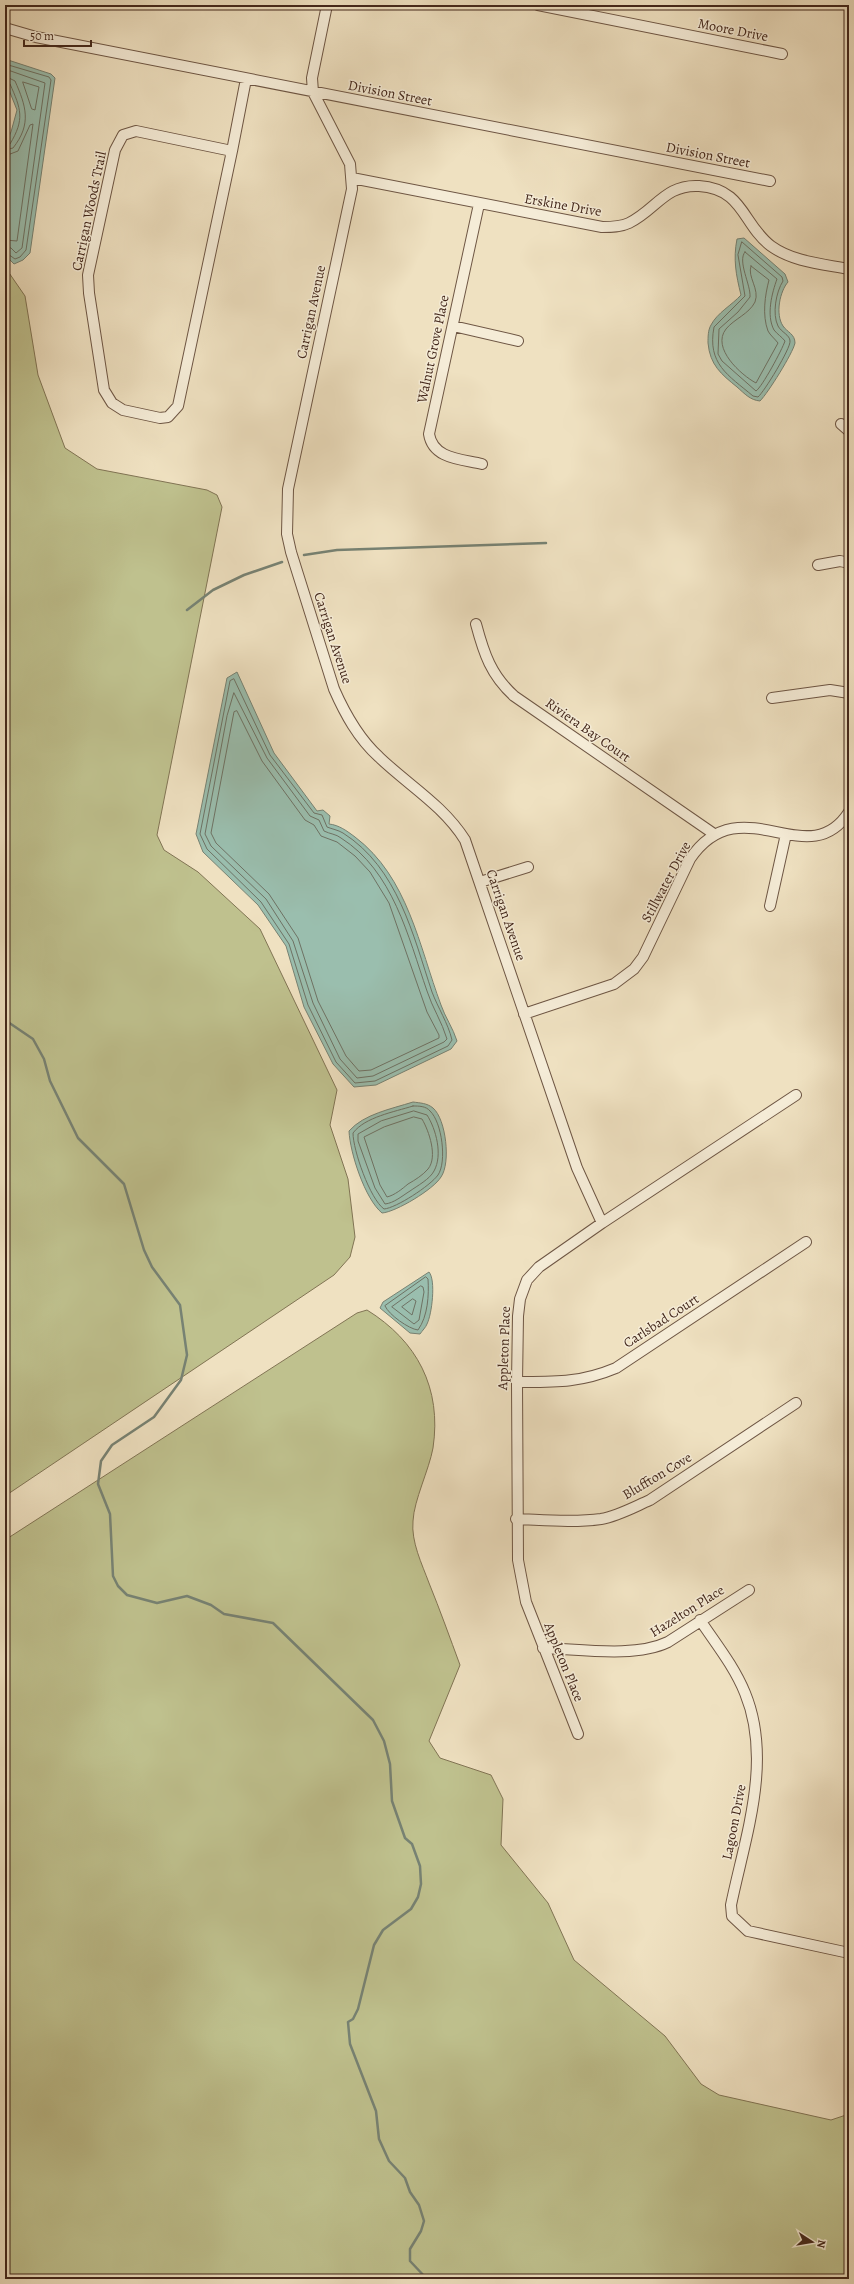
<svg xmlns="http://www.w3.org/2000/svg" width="854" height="2284" font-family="Alegreya,serif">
<rect width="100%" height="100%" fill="#efe1c1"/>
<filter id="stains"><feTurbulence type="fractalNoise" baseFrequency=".005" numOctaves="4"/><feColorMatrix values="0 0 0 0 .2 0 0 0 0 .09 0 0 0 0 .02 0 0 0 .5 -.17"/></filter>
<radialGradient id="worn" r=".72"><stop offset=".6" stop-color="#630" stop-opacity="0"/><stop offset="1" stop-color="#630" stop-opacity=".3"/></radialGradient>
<path fill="#bfc18e" stroke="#817454" d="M5,267L25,296L38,375L65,448L97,469L207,490L217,495L222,507L157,835L164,850L198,872L260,929L337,1090L330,1125L348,1179L355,1237L350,1257L334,1275L5,1496Z
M367,1310C417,1341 442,1388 433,1448C429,1470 414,1500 413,1521C411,1542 422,1564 429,1583C440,1610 450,1638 460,1665L429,1741L440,1758L491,1775L503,1799L501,1845L548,1903L574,1960L665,2036L701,2084L719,2095L831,2120L849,2114V2279H5V1540L357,1313Z"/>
<path fill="#9abeae" stroke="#778273" d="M5,59L51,74L55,78L30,253L23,260L14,264L8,258L5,251V144L11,132L17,110L5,80Z
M744,238L785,274L788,282C780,291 775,314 783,326C787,332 795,334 795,343C793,353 768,393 760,401C750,400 745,394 737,387C721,374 710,365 708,343C708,337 708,330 711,325C717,313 732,305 741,295C736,275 733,259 737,239Z
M237,672L274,753L317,811L323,810L330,816L329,824C339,825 347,831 355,837C408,877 419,946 441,1005C445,1017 453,1028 457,1041L451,1049L376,1085L354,1087L333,1064L304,1007L286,946L258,905L203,852L196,834L227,678Z
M413,1102C420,1103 427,1103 433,1108C446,1119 451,1163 441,1177C434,1189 396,1212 382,1213C365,1199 350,1153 349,1131C364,1114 391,1109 413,1102Z
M429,1272C436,1280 432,1314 427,1324C426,1327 422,1331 420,1334L410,1333L380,1308L383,1302Z"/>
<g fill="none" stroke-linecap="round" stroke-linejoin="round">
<path stroke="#6e7264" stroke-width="1" d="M5,64L49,77L51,80L26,250L20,257L15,259L5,252
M5,69L45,83L22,248L16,253L11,248L5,246
M5,76L15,81C26,106 32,124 13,148L5,150
M5,81L10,84C21,109 25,119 10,144L5,145
M23,82L39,87L35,110L32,109Z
M5,156L18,151L30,125L33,124L17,241L5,240
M742,242L782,277L783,281C776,292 772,314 778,326C781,332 790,335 790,341C791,348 764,392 758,397L753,396C728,375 707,364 714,327L745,296L738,255Z
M745,252L777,279C772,293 766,315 774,330C777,334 782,337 785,341C782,350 762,387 756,391L722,361L718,354L719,329L738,312L750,297C751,285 737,261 745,252Z
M751,266L769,280C765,295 762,315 768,331C770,335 775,339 778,343L756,383C741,375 711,348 726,329C734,319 749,314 755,302C760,289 747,277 751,266Z
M234,679L270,755L314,813L322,815L327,827C332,829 338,830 343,833C398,868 413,935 432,992C438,1008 448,1023 452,1040L448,1046L375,1081L355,1083L336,1062L308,1005L289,944L261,902L207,849L200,834L230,681Z
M234,693L267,758L310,816L319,820L324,831C330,834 336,834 341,838C393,871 408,936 427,991C432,1007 442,1022 447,1039L444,1042L373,1076L357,1078L340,1059L313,1003L293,941L266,899L211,846L205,834L227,716Z
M237,711L262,761L305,820L314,825L321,836L337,842L355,856L370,872L389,903L427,1012L439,1035V1038L371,1070L359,1071L346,1056L318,1001L298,938L269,894L216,843L211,833L233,717L234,712Z
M413,1106C419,1106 426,1106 430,1111C442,1122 447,1162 438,1175C430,1186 396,1208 384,1209C370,1199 353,1150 353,1133C365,1117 394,1112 413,1106Z
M414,1111L427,1115C436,1129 443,1155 434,1171C430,1179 417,1186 410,1191C402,1196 394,1203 385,1204L375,1188L358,1141V1134L381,1121Z
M414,1117L422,1119C429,1131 438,1157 428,1169C423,1175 415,1180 408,1184C402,1189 395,1195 387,1197L380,1185L364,1137L384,1127Z
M426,1277L428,1279C429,1295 428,1316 418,1330C409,1329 389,1315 385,1306Z
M421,1286L423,1287L424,1292L419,1320L414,1324L392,1307Z
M413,1299L416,1301L412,1315L402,1307Z"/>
<path stroke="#778273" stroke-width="2.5" d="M304,555L337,550L546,543
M187,610L213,590L244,575L282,562
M5,1020L33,1039L44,1059L50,1081L78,1138L124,1184L144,1250L152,1267L180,1305L187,1355L181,1380L154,1417L112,1445L101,1461L98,1484L110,1514L113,1576L118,1586L127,1595L157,1603L187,1596L211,1605L224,1614L273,1623L373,1720L384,1741L390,1764L392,1801L405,1838L412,1844L420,1866L421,1884L418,1897L411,1909L383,1930L374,1945L358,2009L353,2019L348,2022L350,2044L376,2111L379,2139L389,2161L405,2178L410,2192L419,2205L424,2221L421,2231L410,2249V2261L427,2279"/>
<defs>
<path id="minor" d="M327,5L312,78L313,92L350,164L352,189L288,489L287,534L291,552L334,689C345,714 358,738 379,757C408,785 443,805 465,840L577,1168L602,1223
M538,5L782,54
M5,28L36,37L770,181
M136,131L232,151L178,406L168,417L160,418L123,410L112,403L104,390L89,293L88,275L115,150L123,135Z
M232,151L246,79
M352,178L602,227C611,227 621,227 629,223C656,210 665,184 699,186C744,189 742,224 771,246C793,262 823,264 849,269
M479,204L429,434C433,459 461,459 482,464
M453,326L518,341
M841,424L849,431
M818,565L840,561L849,563
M476,624C484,654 491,675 514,696L714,834
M772,698L830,690L849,693
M480,882L528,867
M770,906L786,834
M524,1014L614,984L634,969L643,957L690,859C741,784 808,876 849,812
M517,1382C555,1382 580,1383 616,1368L806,1242
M516,1519C544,1520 573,1523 601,1519C618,1516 634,1507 650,1500L796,1403
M700,1620C716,1644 734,1666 745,1693C773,1761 745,1837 731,1905L732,1916L748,1931L849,1953
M543,1648C580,1649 635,1658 668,1642L749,1590
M578,1734L526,1602L518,1560L517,1382L518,1316L520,1299L527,1280L539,1267L602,1223L796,1095"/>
</defs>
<use href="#minor" stroke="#6e5644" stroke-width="12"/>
<use href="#minor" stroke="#f5ecd7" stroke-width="10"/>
</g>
<g text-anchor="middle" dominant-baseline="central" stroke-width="3" stroke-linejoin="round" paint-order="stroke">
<g font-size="14" fill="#43271b" stroke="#f5ecd7">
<text transform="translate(733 30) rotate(11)">Moore Drive</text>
<text transform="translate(390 93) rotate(11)">Division Street</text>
<text transform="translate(708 155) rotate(11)">Division Street</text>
<text transform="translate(563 205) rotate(10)">Erskine Drive</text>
<text transform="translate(89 211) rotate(-78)">Carrigan Woods Trail</text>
<text transform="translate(311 312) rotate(-78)">Carrigan Avenue</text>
<text transform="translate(433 349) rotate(-78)">Walnut Grove Place</text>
<text transform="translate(333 638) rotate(72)">Carrigan Avenue</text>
<text transform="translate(588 730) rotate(35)">Riviera Bay Court</text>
<text transform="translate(666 882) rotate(-62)">Stillwater Drive</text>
<text transform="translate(506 915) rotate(71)">Carrigan Avenue</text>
<text transform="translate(661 1321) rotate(-33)">Carlsbad Court</text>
<text transform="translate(504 1348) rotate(-88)">Appleton Place</text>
<text transform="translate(657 1476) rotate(-31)">Bluffton Cove</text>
<text transform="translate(687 1611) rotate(-32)">Hazelton Place</text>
<text transform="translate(564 1662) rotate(68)">Appleton Place</text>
<text transform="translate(734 1822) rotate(-79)">Lagoon Drive</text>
</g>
</g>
<rect width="854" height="2284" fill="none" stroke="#efe1c1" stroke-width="20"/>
<rect x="6" y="6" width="842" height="2272" fill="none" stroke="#43271b" stroke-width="2"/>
<rect x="10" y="10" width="834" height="2264" fill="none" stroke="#43271b"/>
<g transform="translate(812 2242) rotate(102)" stroke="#f5ecd7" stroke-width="3" paint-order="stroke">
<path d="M0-3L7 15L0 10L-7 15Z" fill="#43271b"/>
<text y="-6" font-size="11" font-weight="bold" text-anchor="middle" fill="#43271b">N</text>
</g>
<path d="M24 40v6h67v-6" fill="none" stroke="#43271b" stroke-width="2"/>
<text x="30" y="40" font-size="12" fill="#43271b" stroke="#f5ecd7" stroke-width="3" paint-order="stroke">50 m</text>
<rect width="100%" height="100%" filter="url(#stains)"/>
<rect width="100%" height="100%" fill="url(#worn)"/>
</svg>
